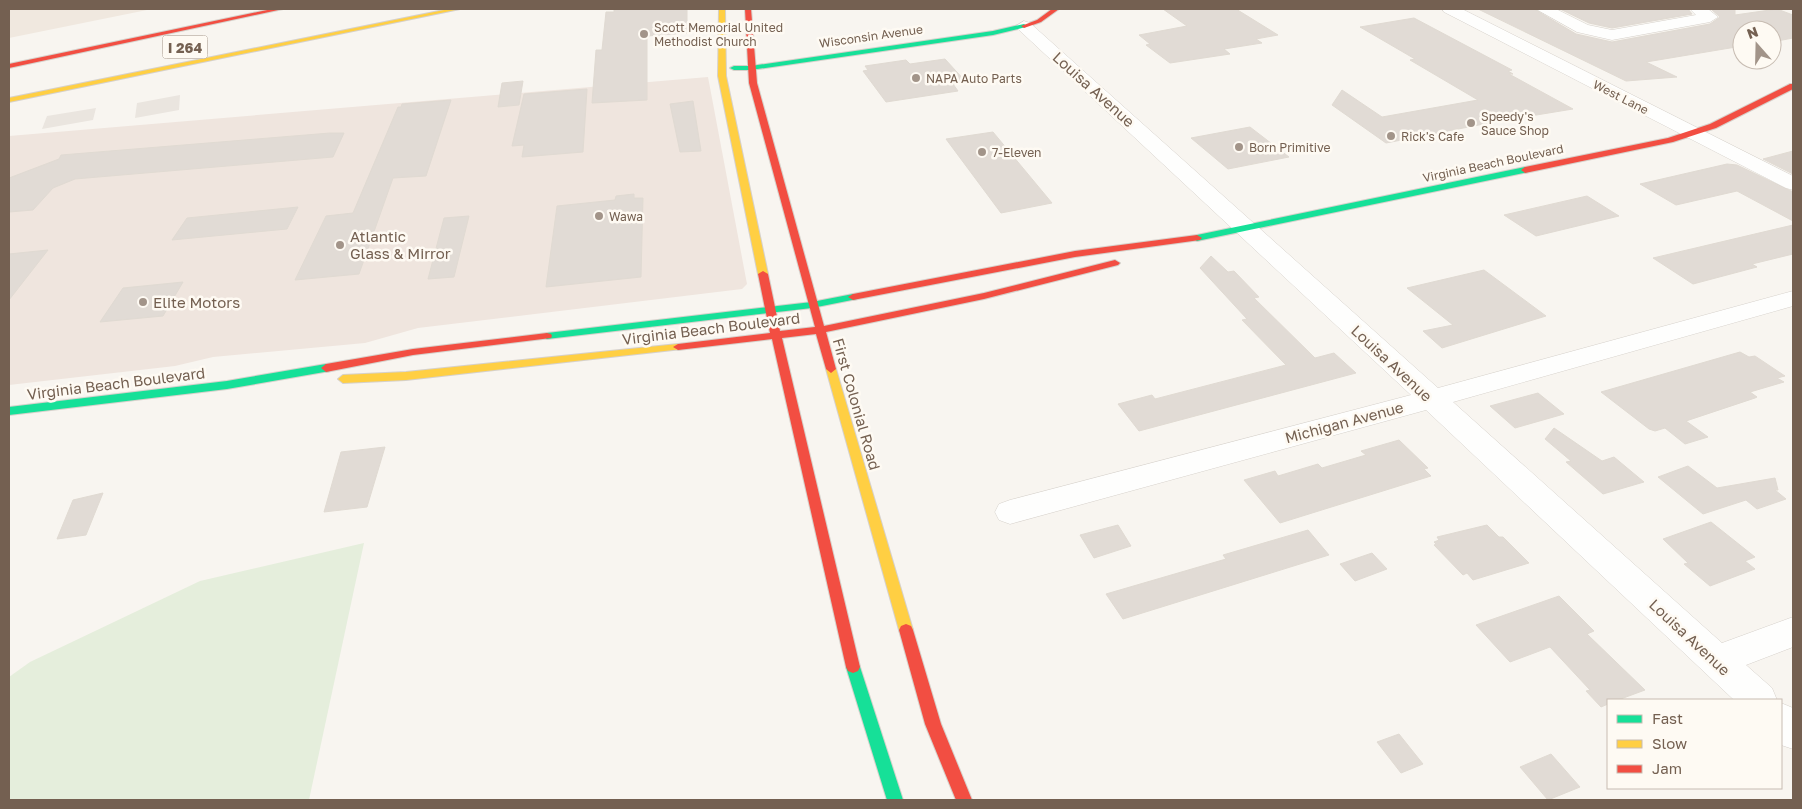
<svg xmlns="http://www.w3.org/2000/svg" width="1802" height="809" font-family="'Golos Text',sans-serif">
<rect width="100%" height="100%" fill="#f8f5f0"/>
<path fill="#f0e8df" d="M9,9H152L9,38Z"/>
<path fill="#efe5de" d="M708,77L747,284L742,289L418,328L365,343L213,357L175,366L9,385V136Z"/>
<path fill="#eae5df" d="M180,95L179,110L135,118L137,103Z
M96,108L93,120L42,129L47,116Z"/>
<path fill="#e5eedc" d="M364,543L309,800H9V677L30,662L200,581Z"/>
<path fill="#e1dbd5" stroke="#e0dad2" d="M614,9H687V33L647,36V100L592,103L596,50H602L606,12H614Z
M1163,9H1236L1278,35L1256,39L1262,43L1224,49L1230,54L1170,63L1146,45L1150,44L1139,35L1187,26Z
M1478,9H1534L1576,34L1612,42L1710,24L1720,17L1711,9H1735V15L1777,9L1793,15V38L1772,42V30H1742V46L1646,62L1677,77L1626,81Z
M1560,9H1688L1692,14L1612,28L1589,23Z
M1414,18L1512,70L1508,71L1513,74H1509L1573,109L1524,117L1521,115L1520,117L1386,143L1332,105L1342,90L1382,117L1478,100L1410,60L1415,59L1360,27Z
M945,59L966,82L953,84L958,91L886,102L863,71L868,70L865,66L906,60L910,64Z
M523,81L519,105L498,107L502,83Z
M587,89L583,152L522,157L524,145L512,146L524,94Z
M451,100L426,176L393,178L359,274L295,280L326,216L353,213L398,107H401L402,104Z
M693,101L701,151L680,152L670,104Z
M1250,127L1289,157L1228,169L1191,138Z
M993,132L1052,203L1001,213L946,139Z
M330,133H344L333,157L75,179L53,188L33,210L9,212V178L59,159L61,155Z
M1793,151V174L1763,159Z
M1727,164L1737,165L1793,192V221L1737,191L1676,205L1640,184Z
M634,194V198H643L641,277L546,287L557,206L615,200L616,196Z
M1587,196L1619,216L1536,236L1504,215Z
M298,207L287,229L172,240L187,218Z
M469,216L454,277L428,279L444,218Z
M1793,225V254L1752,264L1757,267L1693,284L1653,258Z
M48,250L9,300V254Z
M1211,256L1228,272L1234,271L1259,297L1254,298L1315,358L1334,353L1356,373L1139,431L1118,404L1152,395L1155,399L1286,365L1242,320L1247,319L1200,268Z
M1484,270L1546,316L1442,348L1423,331L1453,325L1407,288Z
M183,282L163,316L100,322L123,288Z
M1740,352L1749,357L1755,356L1785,376L1777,378L1784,382L1750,392L1757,397L1755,398L1686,421L1708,437L1685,444L1665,428L1655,431L1649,429L1601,392Z
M1538,393L1564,414L1515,428L1490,406Z
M1554,428L1602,461L1614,457L1644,482L1603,494L1566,462L1571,461L1545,439Z
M1399,440L1428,468L1424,469L1431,476L1280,523L1244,480L1275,471L1278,476L1318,464L1322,468L1366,455L1361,451Z
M385,447L367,507L324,512L341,452Z
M1688,466L1717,488L1775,478L1778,490H1775L1786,499L1757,509L1746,500L1703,514L1658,477Z
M103,493L86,535L57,539L73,500Z
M1711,522L1755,557L1745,561L1755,569L1710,586L1684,564L1688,563L1663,539Z
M1118,525L1131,546L1094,558L1080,535Z
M1487,525L1499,537H1503L1529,563L1473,580L1467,573L1463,575L1434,545L1436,544L1434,542L1439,540L1437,537Z
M1308,530L1329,555L1123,619L1106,594L1226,559L1223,555Z
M1372,553L1387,569L1355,581L1340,564Z
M1559,596L1594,631L1587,634L1645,690L1618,700H1608V704L1601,707L1586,691L1590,690L1550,647L1510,662L1476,625Z
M1399,734L1423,764L1401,773L1377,742Z
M1551,754L1580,787L1548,800L1520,767Z"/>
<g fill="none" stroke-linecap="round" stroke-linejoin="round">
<defs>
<path id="street" d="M1442,9H1462L1793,176V190L1786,188L1444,12Z
M1536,9H1556L1588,25L1612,30L1696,15L1690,9H1708L1718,17L1710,22L1612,40L1577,32Z
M1024,21L1030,23L1438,388L1793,291V306L1453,402L1722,643L1793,617V647L1746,665L1772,688L1777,700H1734L1426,410L1010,524L999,520L995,512L999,504L1010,500L1411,395L1018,29L1016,26Z
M1781,703L1793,708V749L1781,745Z"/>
<path id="fast" d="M1024,24L1027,26L1026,27L993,35L751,70H734L730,68L734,66H751L993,31Z
M1525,167L1528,168V172L1197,241L1192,238L1197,235Z
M853,294L857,295L858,297L857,299L812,308L547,339L542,336L547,333L812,302Z
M326,364L330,365L331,368L330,371L227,389L9,415V407L227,381Z
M853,661L858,663L860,667L903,800H887L846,667L848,663Z"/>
<path id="slow" d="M449,9H460L9,102V98Z
M719,9H725L726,76L768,274L763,277L758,274L718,76Z
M678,344L682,345L683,347L682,349L406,380L343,383L338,379L343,375L406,372Z
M831,365L836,369L913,630L911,634L906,636L901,634L899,630L826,369Z"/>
<path id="jam" d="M272,9H283L9,68V64Z
M745,9H751L757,83L824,326L984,293L1115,260L1120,263L1118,265L984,299L826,332L836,369L831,373L826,369L816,334L782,338L860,667L858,671L853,673L848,671L846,667L772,339L678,350L673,347L678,344L770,333L758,274L763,271L768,274L780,331L815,327L749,83Z
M1052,9H1059L1041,22L1024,28L1021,26L1037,20Z
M1790,84H1793V89L1716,128L1673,142L1525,173L1521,170L1525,167L1668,138L1710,124Z
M1197,235L1202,238L1200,240L1075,257L853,300L848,297L853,294L1075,251Z
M547,333L551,334L552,336L551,338L413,355L326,372L321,368L326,364L413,349Z
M906,624L911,626L913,630L941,724L972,800H956L925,724L899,630L901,626Z"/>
</defs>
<use href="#street" stroke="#d6d1cb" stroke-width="1"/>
<use href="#fast" stroke="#d6d1cb" stroke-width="2"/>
<use href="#slow" stroke="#d6d1cb" stroke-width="2"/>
<use href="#jam" stroke="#d6d1cb" stroke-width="2"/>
<use href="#street" fill="#fefefd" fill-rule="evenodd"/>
<use href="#fast" fill="#16e098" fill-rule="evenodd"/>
<use href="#slow" fill="#ffcf43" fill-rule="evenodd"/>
<use href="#jam" fill="#f24e42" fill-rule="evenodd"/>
</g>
<g fill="#a29489" stroke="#fefaf3" stroke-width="2">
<circle cx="644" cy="34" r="5"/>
<circle cx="916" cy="78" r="5"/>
<circle cx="1471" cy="123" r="5"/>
<circle cx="1391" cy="136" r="5"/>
<circle cx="1239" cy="147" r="5"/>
<circle cx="982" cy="152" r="5"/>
<circle cx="599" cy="216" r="5"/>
<circle cx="340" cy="245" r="5"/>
<circle cx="143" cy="302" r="5"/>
</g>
<g text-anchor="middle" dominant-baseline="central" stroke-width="5" stroke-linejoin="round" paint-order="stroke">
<g font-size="12" fill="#746051" stroke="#fefaf3" text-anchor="start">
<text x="654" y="27">Scott Memorial United<tspan x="654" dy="14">Methodist Church</tspan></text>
<text x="926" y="78">NAPA Auto Parts</text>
<text x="1481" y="116">Speedy's<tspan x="1481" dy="14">Sauce Shop</tspan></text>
<text x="1401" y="136">Rick's Cafe</text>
<text x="1249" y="147">Born Primitive</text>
<text x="992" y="152">7-Eleven</text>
<text x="609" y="216">Wawa</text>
</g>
<g font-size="12" fill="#746051" stroke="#fefaf3">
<text transform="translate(871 36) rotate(-8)">Wisconsin Avenue</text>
<text transform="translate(1621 97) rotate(27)">West Lane</text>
<text transform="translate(1493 163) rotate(-12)">Virginia Beach Boulevard</text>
</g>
<rect fill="#fefaf3" stroke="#9d8e82" stroke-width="1" x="162.5" y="35.5" width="45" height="23" rx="4"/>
<g font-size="14" font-weight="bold" fill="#746051">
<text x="185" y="47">I 264</text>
</g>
<g font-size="15" fill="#746051" stroke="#fefaf3">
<text transform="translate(1094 89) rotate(42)">Louisa Avenue</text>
<text transform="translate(711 328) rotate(-7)">Virginia Beach Boulevard</text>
<text transform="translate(1392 363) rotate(43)">Louisa Avenue</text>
<text transform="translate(116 383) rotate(-7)">Virginia Beach Boulevard</text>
<text transform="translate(857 404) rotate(74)">First Colonial Road</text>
<text transform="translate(1344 422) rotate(-15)">Michigan Avenue</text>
<text transform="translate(1690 637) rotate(43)">Louisa Avenue</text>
</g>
<g font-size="15" fill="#746051" stroke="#fefaf3" text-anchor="start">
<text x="350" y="236">Atlantic<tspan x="350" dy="17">Glass &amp; Mirror</tspan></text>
<text x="153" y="302">Elite Motors</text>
</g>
</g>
<rect width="1802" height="809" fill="none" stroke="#746051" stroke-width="20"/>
<rect x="1607" y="699" width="175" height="90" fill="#fefaf3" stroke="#c7bcb2"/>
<rect x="1617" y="715" width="25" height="8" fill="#16e098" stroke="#c7bcb2"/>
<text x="1652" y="724" font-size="15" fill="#746051">Fast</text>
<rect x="1617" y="740" width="25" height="8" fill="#ffcf43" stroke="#c7bcb2"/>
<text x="1652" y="749" font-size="15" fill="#746051">Slow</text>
<rect x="1617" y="765" width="25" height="8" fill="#f24e42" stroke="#c7bcb2"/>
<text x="1652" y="774" font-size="15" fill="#746051">Jam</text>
<g transform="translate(1757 45) rotate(340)"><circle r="24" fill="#fefaf3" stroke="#c7bcb2"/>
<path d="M0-4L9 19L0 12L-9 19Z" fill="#a29489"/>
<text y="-8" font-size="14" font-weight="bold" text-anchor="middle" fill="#746051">N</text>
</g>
</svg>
